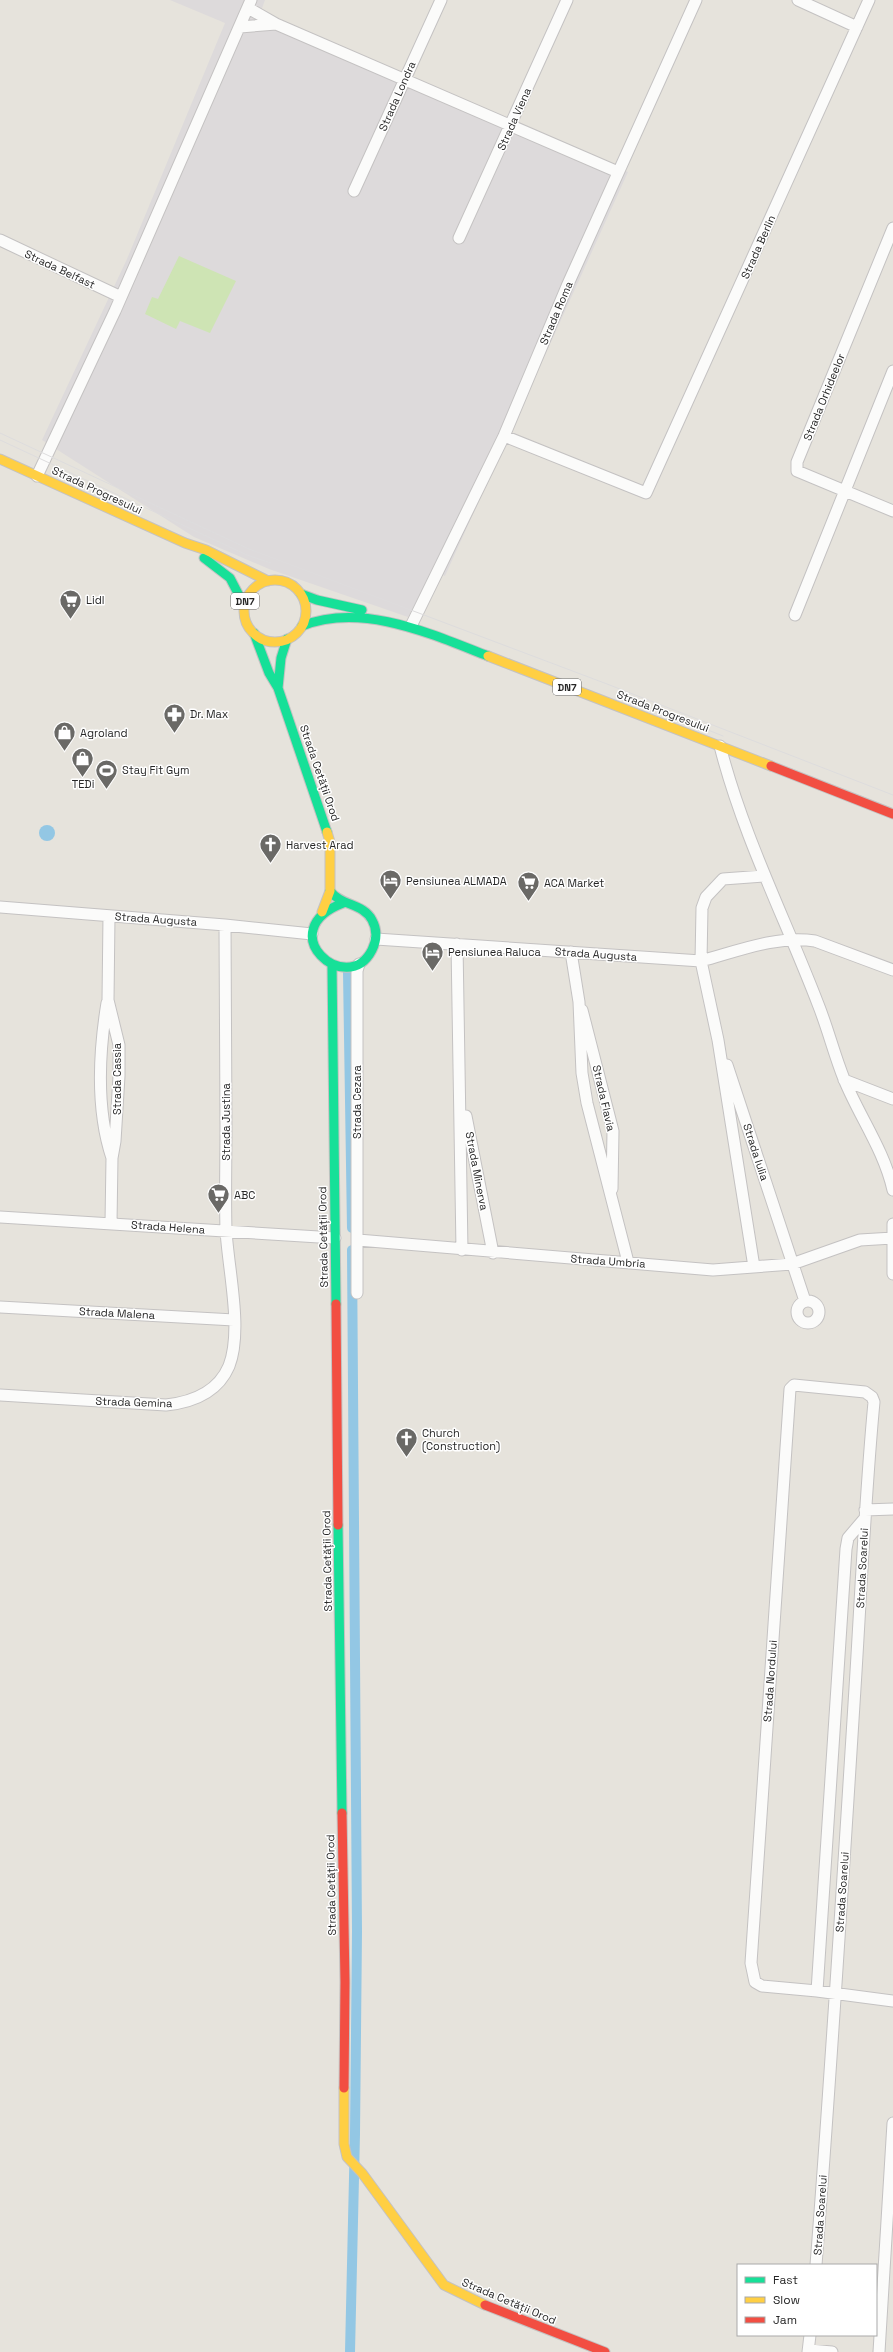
<svg xmlns="http://www.w3.org/2000/svg" width="893" height="2352" font-family="'Space Grotesk',sans-serif">
<rect width="100%" height="100%" fill="#e6e3dc"/>
<path fill="#dddadb" d="M170,0H265L261,11L628,172L445,576L433,570L408,617L269,569L194,537L42,440L127,259L225,23Z"/>
<path fill="#cee4b4" d="M179,256L236,281L210,333L180,321L176,329L145,314L152,297L158,299Z"/>
<path fill="#93c7e4" d="M39 833a8 8 0 1 1 16 0a8 8 0 1 1-16 0Z"/>
<g fill="none" stroke-linecap="round" stroke-linejoin="round">
<path stroke="#93c7e4" stroke-width="10" d="M348,972L352,1228
M350,2352L355,2134L357,1931L352,1250"/>
<defs>
<path id="street" d="M798,0L857,27
M248,8L276,24
M240,27L276,24L618,172
M354,191L441,0
M893,228L797,462V471L893,511
M459,238L567,0
M0,240L121,297
M504,436L646,493L869,0
M37,476L115,311L251,0
M795,615L893,371
M412,624L504,436L568,284L696,0
M720,746C743,836 785,918 818,1004C828,1029 834,1054 844,1079C859,1116 884,1150 893,1190
M0,907L225,925L312,934
M109,916L108,1000L119,1045V1076L115,1141L112,1158L111,1223
M376,939L701,961C738,951 777,935 815,941L893,970
M457,944L462,1250
M571,952L579,1002L582,1073L587,1103L628,1262
M107,1003C99,1052 96,1110 112,1158
M582,1010L613,1131L612,1189
M727,1065L805,1301
M844,1080L893,1099
M466,1116L493,1253
M0,1217L335,1238
M893,1224V1274
M358,1240L713,1270L792,1264L860,1240L893,1238
M754,1267L718,1040L701,961L702,908L706,897L723,879L764,876
M357,1293V971L359,964
M797 1312a11 11 0 1 1 22 0a11 11 0 1 1-22 0Z
M0,1307L234,1320
M0,1395L166,1405C194,1402 218,1392 229,1366C243,1330 228,1269 226,1230C225,1196 226,1162 226,1127C226,1060 225,992 225,925
M865,1510L893,1509
M817,1991L846,1549L848,1538L865,1518
M816,2265C831,2073 843,1880 855,1688C861,1593 865,1497 874,1402L872,1397L865,1392L794,1385L790,1389L751,1963L755,1982L762,1986L817,1991L893,2001
M809,2350L832,2352
M808,2352L810,2335
M879,2352L893,2123"/>
<path id="fast" d="M204,558L230,578L244,605
M301,594L317,600L362,610
M302,626C362,602 431,634 488,656
M254,633L269,673L278,688L327,832
M278,688L281,658L287,639
M330,891C341,906 363,903 372,920C377,929 377,940 372,950C347,999 270,931 343,903
M332,965L336,1304
M338,1525L342,1813"/>
<path id="slow" d="M0,459L185,543L206,550L268,581
M244 611a31 31 0 1 1 62 0a31 31 0 1 1-62 0Z
M488,656L771,766
M322,912L330,891V842L327,832
M344,2088V2144L347,2157L362,2173L444,2285L485,2305"/>
<path id="jam" d="M771,766L893,814
M336,1304L338,1525
M342,1813L345,1982L344,2088
M485,2305L605,2352"/>
</defs>
<use href="#street" stroke="#c4c2c2" stroke-width="13"/>
<use href="#fast" stroke="#c4c2c2" stroke-width="11"/>
<use href="#slow" stroke="#c4c2c2" stroke-width="11"/>
<use href="#jam" stroke="#c4c2c2" stroke-width="11"/>
<use href="#street" stroke="#fbfbfa" stroke-width="11"/>
<use href="#fast" stroke="#16e098" stroke-width="9"/>
<use href="#slow" stroke="#ffcf43" stroke-width="9"/>
<use href="#jam" stroke="#f24e42" stroke-width="9"/>
<path stroke="#dddcdd" stroke-width="1" d="M0,433L249,549L607,684L893,795
M0,440L247,555L271,563
M673,716L723,736"/>
</g>
<defs>
<symbol id="supermarket-pin" viewBox="-11 -11 22 30"><path d="M0 17L-7.5 6A9.5 9.5 0 1 1 7.5 6Z" fill="#6a6966" stroke="#fff"/><path d="M-6-5.5h2.5l.6 2H6L4.5 2H-2.5L-4.4-4H-6ZM-1.5 3.2a1.3 1.3 0 1 0 .1 0ZM3 3.2a1.3 1.3 0 1 0 .1 0Z" fill="#fff"/></symbol>
<symbol id="pharmacy-pin" viewBox="-11 -11 22 30"><path d="M0 17L-7.5 6A9.5 9.5 0 1 1 7.5 6Z" fill="#6a6966" stroke="#fff"/><path d="M-2-6h4v4h4v4h-4v4h-4v-4h-4v-4h4Z" fill="#fff"/></symbol>
<symbol id="shop-pin" viewBox="-11 -11 22 30"><path d="M0 17L-7.5 6A9.5 9.5 0 1 1 7.5 6Z" fill="#6a6966" stroke="#fff"/><path d="M-5-2.5h2.3a2.7 3.5 0 0 1 5.4 0H5L5.5 6h-11ZM-1.5-2.5h3a1.5 2.3 0 0 0-3 0Z" fill="#fff"/></symbol>
<symbol id="stadium-pin" viewBox="-11 -11 22 30"><path d="M0 17L-7.5 6A9.5 9.5 0 1 1 7.5 6Z" fill="#6a6966" stroke="#fff"/><path d="M0-5a6.5 5 0 1 0 0 10a6.5 5 0 1 0 0-10ZM-3.5-1.8h7v3.6h-7Z" fill="#fff"/></symbol>
<symbol id="church-pin" viewBox="-11 -11 22 30"><path d="M0 17L-7.5 6A9.5 9.5 0 1 1 7.5 6Z" fill="#6a6966" stroke="#fff"/><path d="M-1.2-6h2.4v3.5h3.3v2.4h-3.3V6h-2.4V-.1h-3.3v-2.4h3.3Z" fill="#fff"/></symbol>
<symbol id="hotel-pin" viewBox="-11 -11 22 30"><path d="M0 17L-7.5 6A9.5 9.5 0 1 1 7.5 6Z" fill="#6a6966" stroke="#fff"/><path d="M-6-4.5h1.5V1H6V5H4.5V3h-9V5H-6ZM-4 0a1.8 1.8 0 1 1 3.6 0ZM.5 0V-2.5h3Q6-2.5 6 0Z" fill="#fff"/></symbol>
</defs>
<g fill-rule="evenodd">
<use href="#supermarket-pin" x="58" y="588" width="25" height="34"/>
<use href="#pharmacy-pin" x="162" y="702" width="25" height="34"/>
<use href="#shop-pin" x="52" y="720" width="25" height="34"/>
<use href="#shop-pin" x="70" y="746" width="25" height="34"/>
<use href="#stadium-pin" x="94" y="758" width="25" height="34"/>
<use href="#church-pin" x="258" y="832" width="25" height="34"/>
<use href="#hotel-pin" x="378" y="868" width="25" height="34"/>
<use href="#supermarket-pin" x="516" y="870" width="25" height="34"/>
<use href="#hotel-pin" x="420" y="940" width="25" height="34"/>
<use href="#supermarket-pin" x="206" y="1182" width="25" height="34"/>
<use href="#church-pin" x="394" y="1426" width="25" height="34"/>
</g>
<g text-anchor="middle" dominant-baseline="central" stroke-width="3" stroke-linejoin="round" paint-order="stroke">
<g fill="#fff" stroke="#686868" stroke-width="1">
<rect x="231" y="593" width="28" height="16" rx="3"/>
<rect x="553" y="679" width="28" height="16" rx="3"/>
</g>
<g font-size="10" font-weight="bold" fill="#272727">
<text x="245" y="601">DN7</text>
<text x="567" y="687">DN7</text>
</g>
<g font-size="11" fill="#272727" stroke="#fff">
<text transform="translate(397 96) rotate(-66)">Strada Londra</text>
<text transform="translate(514 119) rotate(-66)">Strada Viena</text>
<text transform="translate(758 247) rotate(-66)">Strada Berlin</text>
<text transform="translate(60 269) rotate(25)">Strada Belfast</text>
<text transform="translate(556 313) rotate(-67)">Strada Roma</text>
<text transform="translate(824 397) rotate(-68)">Strada Orhideelor</text>
<text transform="translate(97 490) rotate(25)">Strada Progresului</text>
<text transform="translate(663 711) rotate(21)">Strada Progresului</text>
<text transform="translate(320 773) rotate(71)">Strada Cetății Orod</text>
<text transform="translate(156 919) rotate(4)">Strada Augusta</text>
<text transform="translate(596 954) rotate(4)">Strada Augusta</text>
<text transform="translate(117 1079) rotate(-90)">Strada Cassia</text>
<text transform="translate(604 1098) rotate(77)">Strada Flavia</text>
<text transform="translate(357 1102) rotate(-90)">Strada Cezara</text>
<text transform="translate(226 1122) rotate(-90)">Strada Justina</text>
<text transform="translate(756 1152) rotate(72)">Strada Iulia</text>
<text transform="translate(477 1171) rotate(79)">Strada Minerva</text>
<text transform="translate(168 1227) rotate(4)">Strada Helena</text>
<text transform="translate(323 1237) rotate(-91)">Strada Cetății Orod</text>
<text transform="translate(608 1261) rotate(4)">Strada Umbria</text>
<text transform="translate(117 1313) rotate(3)">Strada Malena</text>
<text transform="translate(134 1402) rotate(2)">Strada Gemina</text>
<text transform="translate(327 1561) rotate(-91)">Strada Cetății Orod</text>
<text transform="translate(862 1568) rotate(-87)">Strada Soarelui</text>
<text transform="translate(770 1681) rotate(-86)">Strada Nordului</text>
<text transform="translate(331 1885) rotate(-91)">Strada Cetății Orod</text>
<text transform="translate(842 1892) rotate(-86)">Strada Soarelui</text>
<text transform="translate(820 2215) rotate(-86)">Strada Soarelui</text>
<text transform="translate(509 2301) rotate(23)">Strada Cetății Orod</text>
</g>
<g font-size="11" fill="#272727" stroke="#fff" text-anchor="start">
<text x="86" y="600">Lidl</text>
<text x="190" y="714">Dr. Max</text>
<text x="80" y="733">Agroland</text>
<text x="122" y="770">Stay Fit Gym</text>
<text x="83" y="784" text-anchor="middle">TEDi</text>
<text x="286" y="845">Harvest Arad</text>
<text x="406" y="881">Pensiunea ALMADA</text>
<text x="544" y="883">ACA Market</text>
<text x="448" y="952">Pensiunea Raluca</text>
<text x="234" y="1195">ABC</text>
<text x="422" y="1433">Church<tspan x="422" dy="13">(Construction)</tspan></text>
</g>
</g>
<rect x="737" y="2264" width="140" height="72" fill="#ffffff" stroke="#a9a9a9"/>
<rect x="745" y="2277" width="20" height="6" fill="#16e098" stroke="#a9a9a9"/>
<text x="773" y="2284" font-size="12" fill="#272727">Fast</text>
<rect x="745" y="2297" width="20" height="6" fill="#ffcf43" stroke="#a9a9a9"/>
<text x="773" y="2304" font-size="12" fill="#272727">Slow</text>
<rect x="745" y="2317" width="20" height="6" fill="#f24e42" stroke="#a9a9a9"/>
<text x="773" y="2324" font-size="12" fill="#272727">Jam</text>
</svg>
